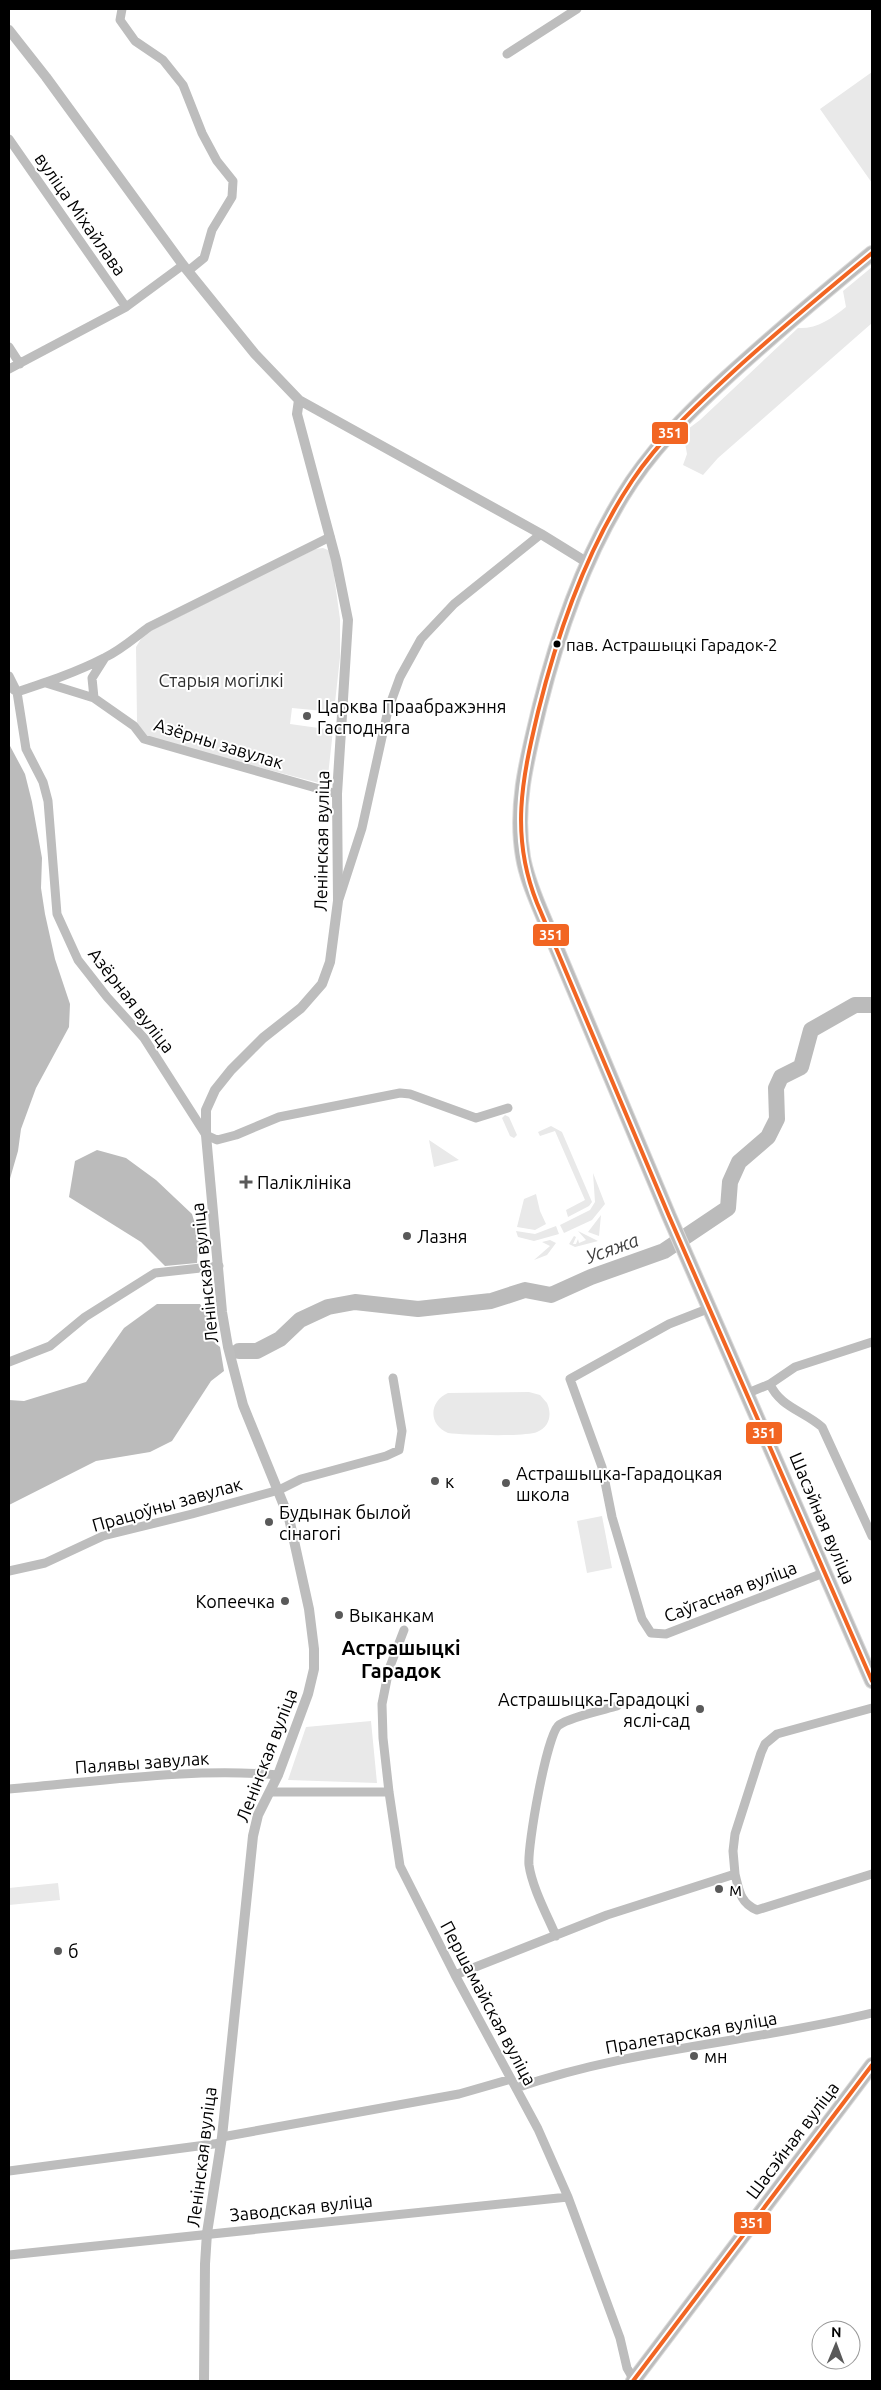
<svg xmlns="http://www.w3.org/2000/svg" width="881" height="2390" font-family="Ubuntu,sans-serif">
<rect width="100%" height="100%" fill="#fff"/>
<path fill="#e9e9e9" d="M872,72V183L820,109Z
M872,267V323L718,458L703,475L683,465L687,454L685,443L676,438L700,420L798,328C817,329 831,319 846,307L843,291Z
M323,548L328,550L331,554L340,619V657L334,712L292,708L290,724L333,730L327,785L146,738L139,731L137,721L136,647L144,634L315,549Z
M505,1115L509,1117L517,1135L514,1138L510,1136L502,1118Z
M551,1126L562,1132L592,1202L589,1206L568,1217L566,1210L585,1200L555,1131L540,1136L538,1132Z
M429,1140L459,1160L434,1167Z
M593,1173L605,1204L592,1220L564,1233L560,1225L590,1210L595,1202Z
M536,1194L540,1211L546,1224L535,1230L517,1227L524,1199Z
M601,1215L599,1236L588,1232Z
M556,1226L559,1234L534,1241L518,1237L516,1231L535,1234Z
M578,1231L598,1241L575,1247L569,1244L574,1236L576,1237L573,1244H576L578,1239L579,1243L586,1240Z
M550,1240L556,1243L547,1255L534,1260L550,1246L542,1242Z
M448,1393L529,1392L540,1395L547,1403C552,1414 550,1427 537,1432C525,1437 464,1435 448,1433C428,1425 429,1401 448,1393Z
M602,1516L612,1568L587,1573L577,1521Z
M371,1721L377,1783L288,1780L306,1727Z
M58,1883L60,1900L9,1905V1888Z"/>
<path fill="#bbb" d="M9,744L25,774L32,802L42,858L41,888L45,914L55,959L70,1004L69,1027L36,1088L21,1129L18,1151L9,1182Z
M97,1150L126,1158L156,1180L192,1214L199,1237L197,1263L165,1266L141,1242L69,1197L75,1161Z
M157,1304H200L212,1323V1336L215,1343L220,1347L224,1371L211,1381L172,1441L150,1452L96,1461L9,1505V1400L24,1401L86,1382L124,1328Z"/>
<g fill="none" stroke-linecap="round" stroke-linejoin="round">
<path stroke="#bbb" stroke-width="16" d="M239,1351H257L280,1339L300,1320L328,1307L355,1302L418,1309L491,1301L525,1290L551,1295L591,1277L664,1251L728,1208L730,1182L739,1162L768,1137L777,1119L776,1088L781,1077L801,1067L811,1030L855,1005H872"/>
<defs>
<path id="primary" d="M872,253C822,294 773,335 725,379C687,414 649,452 622,497C583,561 558,633 540,705C528,755 514,805 523,857C526,875 533,892 540,909L669,1216L872,1681
M633,2381L872,2065"/>
</defs>
<use href="#primary" stroke="#dbdbdb" stroke-width="16"/>
<path stroke="#bdbdbd" stroke-width="9" d="M122,9L120,20L135,41L163,60L183,85L202,133L217,161L233,181L232,197L212,230L204,258L188,271
M507,54L577,9
M9,139L126,307
M9,347L20,364
M9,369L126,307L183,265
M9,676L17,692L26,749L43,782L48,801L57,914L78,960L107,997L144,1038L206,1135L217,1140L236,1135L279,1117L400,1093L410,1094L476,1118L508,1108
M46,683L94,698L134,726L144,739L337,794
M14,690L17,692C47,682 77,672 104,658C121,650 134,638 149,627L330,537
M94,698L92,678L104,659
M339,899L362,828L388,710L400,677L421,639L454,604L541,534
M710,1308L669,1324L570,1379L602,1467L612,1517L642,1619L651,1633L666,1634L826,1572
M9,1362L50,1346L85,1317L155,1273L219,1266
M770,1384C780,1407 804,1411 822,1427L872,1536
M748,1393L770,1384L795,1367L872,1342
M9,1571L45,1563L103,1536L192,1514L279,1490L301,1479L386,1456L399,1450L402,1431L393,1378
M404,1630L389,1669L382,1704L383,1738L389,1792L400,1866L455,1975L538,2129L568,2197L620,2338L627,2368L634,2380
M9,1789C95,1782 192,1767 278,1775
M270,1792H389
M735,1874L733,1851L735,1834L761,1753L765,1744L777,1734L872,1708
M556,1936C547,1915 532,1887 529,1865C527,1847 547,1733 559,1725C570,1717 603,1710 617,1706
M455,1975L607,1915L735,1874C739,1890 740,1903 757,1910L872,1874
M516,2088C631,2048 755,2042 872,2013
M222,2137L459,2094L511,2079
M9,2171L221,2143
M9,2255L568,2197"/>
<path stroke="#bdbdbd" stroke-width="10" d="M9,30L46,77L183,265L255,354L299,400L541,534L588,563
M204,2381L205,2264L207,2233L222,2137L253,1836L258,1815L278,1775L308,1694L314,1669V1649L309,1609L289,1518L243,1405L228,1347L222,1312L206,1135V1110L215,1090L231,1070L263,1038L301,1008L322,984L330,962L338,901L337,794L348,620L336,560L297,414L299,400"/>
<use href="#primary" stroke="#bdbdbd" stroke-width="14"/>
<defs>
<path id="bus-1" d="M872,253C826,291 780,329 735,370C698,404 660,439 632,481C586,550 558,631 538,712C522,779 510,836 537,903L669,1216L872,1681
M633,2381L872,2065"/>
</defs>
<use href="#bus-1" stroke="#fff" stroke-width="8"/>
<use href="#bus-1" stroke="#f26522" stroke-width="4"/>
</g>
<circle fill="#000" stroke="#fff" stroke-width="2" cx="557" cy="644" r="4.5"/>
<g fill="#595959" stroke="#fff" stroke-width="2">
<circle cx="307" cy="716" r="5"/>
<path d="M243.5 1174.5h5v5h5v5h-5v5h-5v-5h-5v-5h5z"/>
<circle cx="407" cy="1236" r="5"/>
<circle cx="435" cy="1481" r="5"/>
<circle cx="506" cy="1483" r="5"/>
<circle cx="269" cy="1522" r="5"/>
<circle cx="285" cy="1601" r="5"/>
<circle cx="339" cy="1615" r="5"/>
<circle cx="700" cy="1709" r="5"/>
<circle cx="719" cy="1889" r="5"/>
<circle cx="58" cy="1951" r="5"/>
<circle cx="694" cy="2056" r="5"/>
</g>
<g text-anchor="middle" dominant-baseline="central" stroke-width="4" stroke-linejoin="round" paint-order="stroke">
<g font-size="17" fill="#000" stroke="#fff" text-anchor="start">
<text x="566" y="644">пав. Астрашыцкі Гарадок-2</text>
</g>
<g font-size="18" fill="#000" stroke="#fff">
<text transform="translate(81 214) rotate(55)">вуліца Міхайлава</text>
<text transform="translate(219 743) rotate(17)">Азёрны завулак</text>
<text transform="translate(321 841) rotate(-89)">Ленінская вуліца</text>
<text transform="translate(132 1000) rotate(52)">Азёрная вуліца</text>
<text transform="translate(204 1273) rotate(-96)">Ленінская вуліца</text>
<text transform="translate(167 1504) rotate(-16)">Працоўны завулак</text>
<text transform="translate(823 1518) rotate(67)">Шасэйная вуліца</text>
<text transform="translate(730 1591) rotate(-21)">Саўгасная вуліца</text>
<text transform="translate(266 1755) rotate(-69)">Ленінская вуліца</text>
<text transform="translate(142 1762) rotate(-4)">Палявы завулак</text>
<text transform="translate(489 2003) rotate(62)">Першамайская вуліца</text>
<text transform="translate(691 2032) rotate(-10)">Пралетарская вуліца</text>
<text transform="translate(792 2140) rotate(-53)">Шасэйная вуліца</text>
<text transform="translate(201 2157) rotate(-83)">Ленінская вуліца</text>
<text transform="translate(301 2207) rotate(-6)">Заводская вуліца</text>
</g>
<g font-size="18" fill="#2e2e2e" stroke="#fff">
<text x="221" y="680">Старыя могілкі</text>
</g>
<g font-size="18" fill="#000" stroke="#fff" text-anchor="start">
<text x="317" y="706">Царква Праабражэння<tspan x="317" dy="21">Гасподняга</tspan></text>
<text x="257" y="1182">Паліклініка</text>
<text x="417" y="1236">Лазня</text>
<text x="516" y="1473">Астрашыцка-Гарадоцкая<tspan x="516" dy="21">школа</tspan></text>
<text x="445" y="1481">к</text>
<text x="279" y="1512">Будынак былой<tspan x="279" dy="21">сінагогі</tspan></text>
<text x="275" y="1601" text-anchor="end">Копеечка</text>
<text x="349" y="1615">Выканкам</text>
<text x="690" y="1699" text-anchor="end">Астрашыцка-Гарадоцкі<tspan x="690" dy="21">яслі-сад</tspan></text>
<text x="729" y="1889">м</text>
<text x="68" y="1951">б</text>
<text x="704" y="2056">мн</text>
</g>
<g font-size="19" font-style="italic" fill="#3f3f3f" stroke="#fff">
<text transform="translate(612 1248) rotate(-20)">Усяжа</text>
</g>
<g font-size="20" font-weight="bold" fill="#000" stroke="#fff">
<text x="401" y="1647">Астрашыцкі<tspan x="401" dy="23">Гарадок</tspan></text>
</g>
</g>
<g stroke="#fff" stroke-width="2">
<rect x="651" y="421" width="38" height="24" rx="5" fill="#f26522"/>
<rect x="532" y="923" width="38" height="24" rx="5" fill="#f26522"/>
<rect x="745" y="1421" width="38" height="24" rx="5" fill="#f26522"/>
<rect x="733" y="2211" width="39" height="24" rx="5" fill="#f26522"/>
</g>
<g font-size="14" text-anchor="middle" font-weight="bold" fill="#fff">
<text x="670" y="438">351</text>
<text x="551" y="940">351</text>
<text x="764" y="1438">351</text>
<text x="752" y="2228">351</text>
</g>
<rect width="881" height="2390" fill="none" stroke="#000000" stroke-width="20"/>
<g transform="translate(836 2345) rotate(1)"><circle r="24" fill="#ffffff" stroke="#999999"/>
<path d="M0-4L9 19L0 12L-9 19Z" fill="#595959"/>
<text y="-8" font-size="14" font-weight="bold" text-anchor="middle" fill="#000000">N</text>
</g>
</svg>
